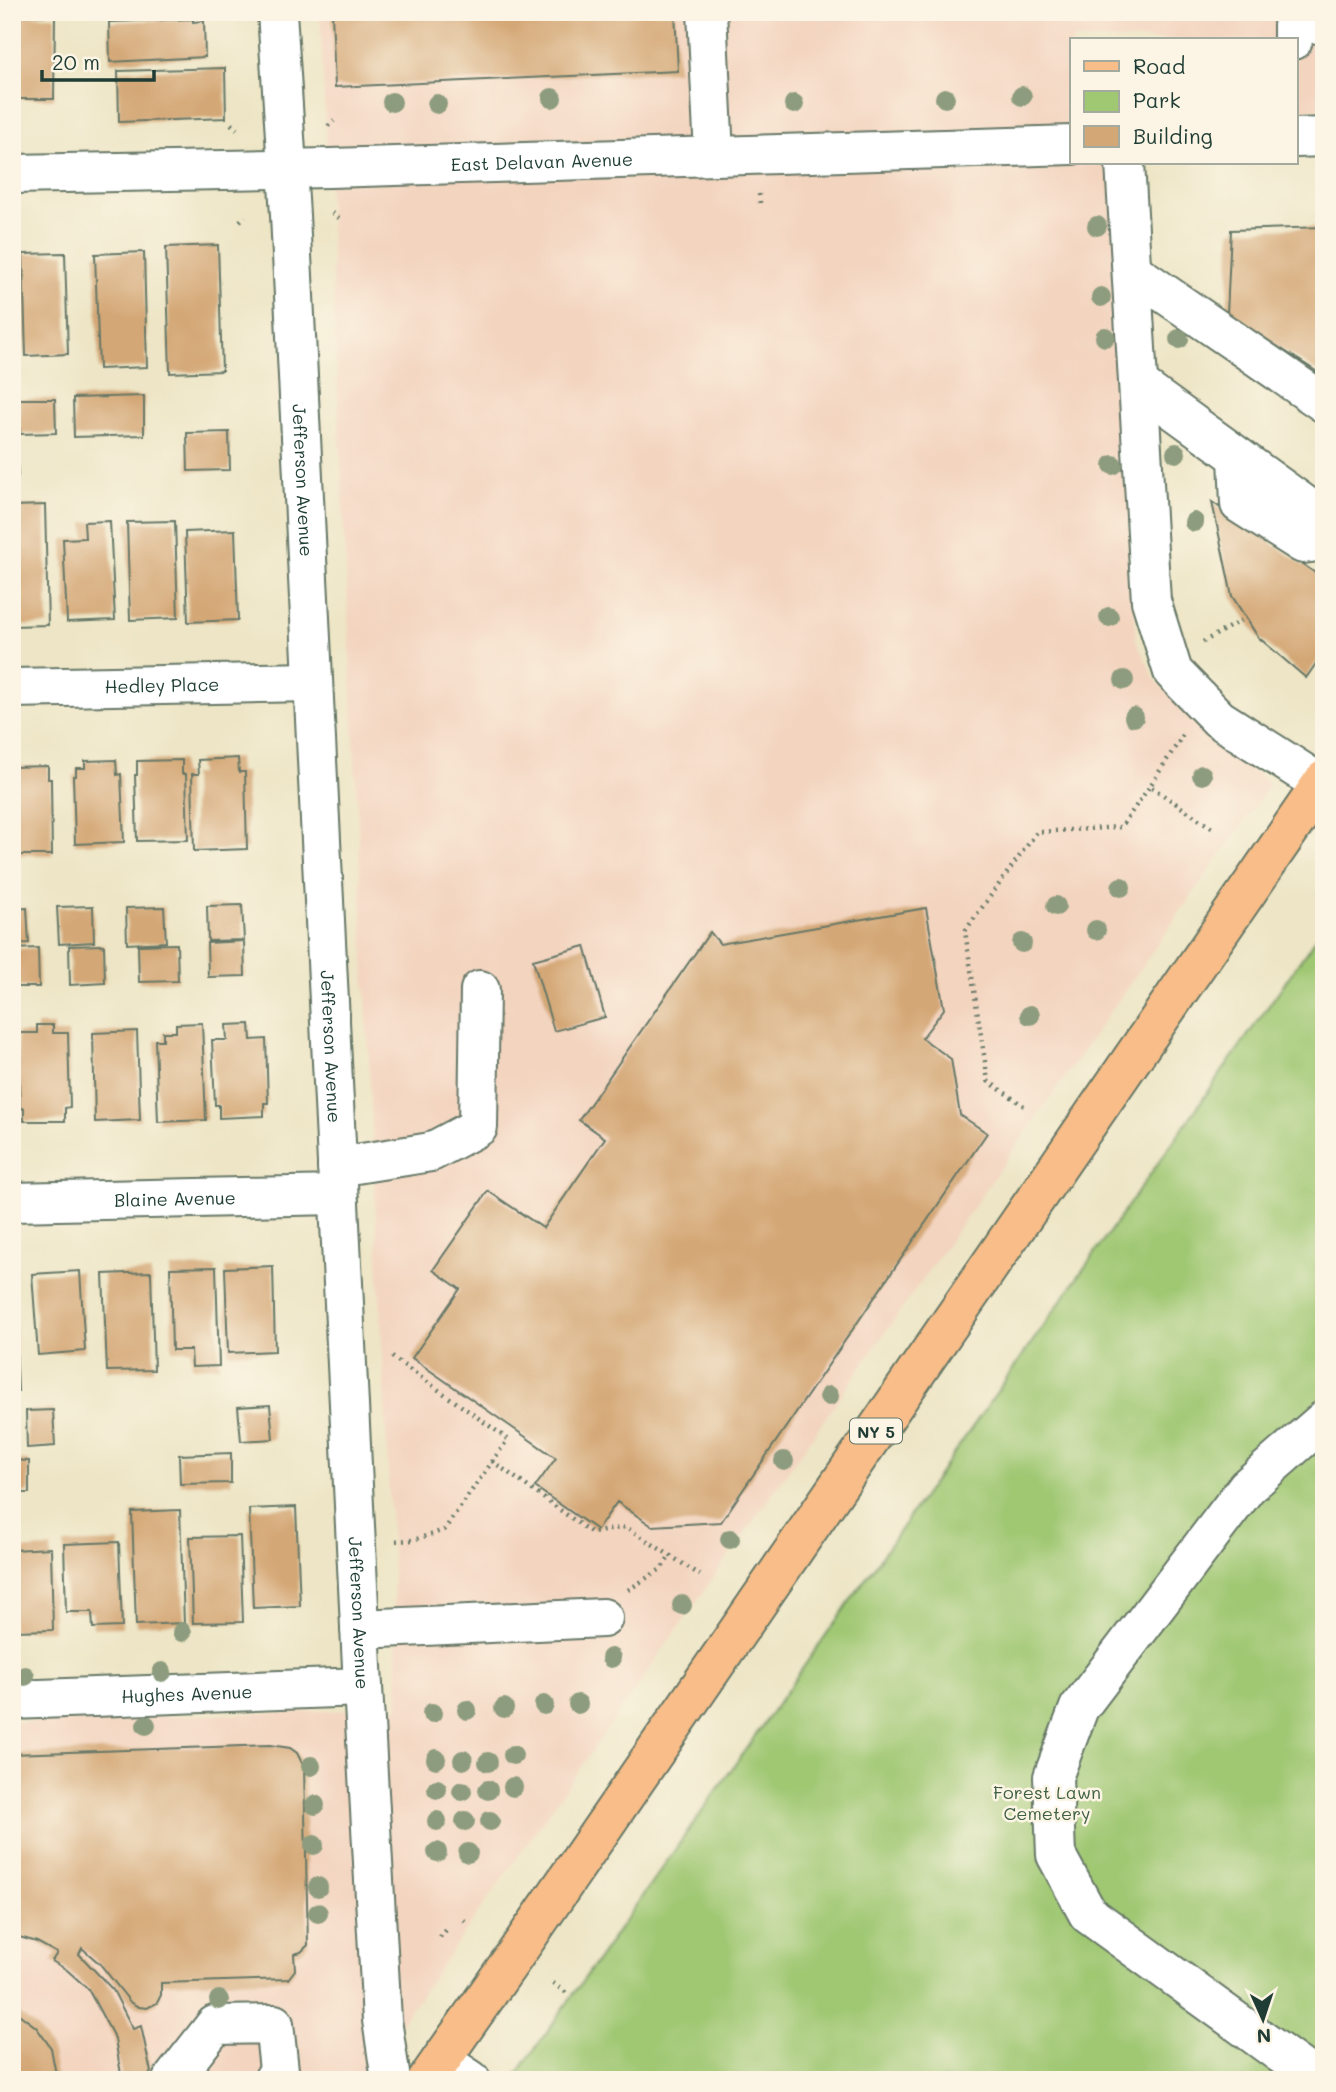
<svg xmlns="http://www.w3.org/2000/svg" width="1336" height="2092" font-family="Mali,sans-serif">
<rect width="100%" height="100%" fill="#fcf5e5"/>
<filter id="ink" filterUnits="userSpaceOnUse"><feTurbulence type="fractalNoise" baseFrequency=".0143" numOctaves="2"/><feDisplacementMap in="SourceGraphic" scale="14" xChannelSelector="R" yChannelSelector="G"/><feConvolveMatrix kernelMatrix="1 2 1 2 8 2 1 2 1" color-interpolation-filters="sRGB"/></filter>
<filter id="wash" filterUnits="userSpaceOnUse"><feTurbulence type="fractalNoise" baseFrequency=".00686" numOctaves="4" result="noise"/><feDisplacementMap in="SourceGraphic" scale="28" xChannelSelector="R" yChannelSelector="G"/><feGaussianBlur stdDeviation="1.57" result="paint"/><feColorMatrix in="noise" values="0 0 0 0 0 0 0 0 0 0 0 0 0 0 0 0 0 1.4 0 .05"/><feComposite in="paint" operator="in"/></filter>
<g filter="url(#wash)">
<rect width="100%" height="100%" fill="#ede5c5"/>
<path fill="#f3d4bf" d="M320,12H1324V109L1296,110V40H1072V163H1113L1136,641L1156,681L1214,740L1270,784L361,2080H12V1722L399,1708Z"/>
<path fill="#a0c873" stroke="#608254" stroke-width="2" d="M1324,927V2080H513Z"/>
<g id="blocks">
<path fill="#d4a776" d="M332,12H675L678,71L335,87Z
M12,15L55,16L54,99H12Z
M193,19V22L204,21L205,57L110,62L109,22Z
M225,68L226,118L119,122L118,71Z
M1324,227V366L1319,373L1227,314L1231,230Z
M218,245L222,371L170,373L166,247Z
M144,252L147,367L99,369L95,254Z
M65,253L68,354L26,356L23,254Z
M12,347H15L16,380H12Z
M144,396V435L74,437L73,398Z
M19,399H55L56,433L20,434Z
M229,432L230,470L188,471L187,433Z
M12,439H16L18,476H12Z
M1212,502L1324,579V652L1306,678L1258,637L1232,596Z
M45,505L48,625L12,626V506Z
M110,521L115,620L67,622L63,539L85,538L84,522Z
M175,521L178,618L130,620L127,522Z
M235,530L238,620L188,622L185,532Z
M238,758L239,772H245L247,849L194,851L192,774H199L198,760Z
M116,760L117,775L121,774L124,842L75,844L73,776H76V768H85V761Z
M182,760V774H186L188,840L137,841L135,775H137V761Z
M48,766V779H51L52,855H12V767Z
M242,905L244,940L208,941L207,906Z
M93,906L94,942L59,944L57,907Z
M164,907L166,942L127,944L126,908Z
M27,908L29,943L12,944V909Z
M926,908L944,1009L922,1038L951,1059L960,1115L987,1133L721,1522L652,1526L617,1502L597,1530L535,1487L556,1458L412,1358L460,1289L433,1270L488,1191L543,1228L605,1138L579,1120L710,932L720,944Z
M244,941L245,976L208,977L207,943Z
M177,944L178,981L139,982L138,945Z
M104,945L105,983L70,985L69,946Z
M585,946L605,1017L554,1031L533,960Z
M38,948L39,987H12V949Z
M202,1023L206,1120L158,1122L155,1040H163V1032H176V1024Z
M250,1024L251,1040L266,1039L268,1103H264V1116L219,1118V1105H215L212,1040H227L226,1025Z
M37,1025H53V1033H68L70,1107L65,1108V1121H24V1108L20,1109L17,1033H37Z
M137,1031L140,1120L95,1122L93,1033Z
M273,1266L275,1351L228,1353L225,1268Z
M216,1267L219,1366L192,1367L191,1350H172L170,1268Z
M80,1271L85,1351L38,1355L32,1274Z
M151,1272L154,1370L107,1371L103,1274Z
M12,1298H14L18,1391H12Z
M270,1405L273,1439L241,1441L238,1407Z
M53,1410L55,1446L27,1448L26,1411Z
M231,1453V1483L180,1484L179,1455Z
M12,1460L29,1461V1493H12Z
M296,1507L300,1606L253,1608L249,1509Z
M180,1510L184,1623L136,1625L132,1512Z
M240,1536L243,1622L193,1623L190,1537Z
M119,1542L122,1627L93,1628L92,1612H66L64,1544Z
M51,1548L53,1630L12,1631V1550Z
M270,1745L290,1748L297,1753L304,1767L308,1945L301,1952L294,1954L295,1970L288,1979L161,1983V1995L157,2003L147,2008L139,2007L131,2003L100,1964L82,1948L79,1954L113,1990L133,2029L141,2026L151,2072L144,2080H122L115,2039L88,1989L67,1970L52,1961L57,1953L37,1942L12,1935V1754Z
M12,2009L36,2027L51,2048L57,2080H12Z"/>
</g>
</g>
<g filter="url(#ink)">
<use href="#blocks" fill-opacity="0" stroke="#677867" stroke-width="2"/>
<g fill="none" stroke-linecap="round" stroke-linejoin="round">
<defs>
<g id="minor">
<path id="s1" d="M277,12L290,215L363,1687L382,2020L391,2080"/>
<path d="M707,12L714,155"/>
<path d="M1293,40V25L1324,23"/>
<path d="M1296,138L1324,137"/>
<path d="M1125,163L1151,601L1173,672L1219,719L1321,784"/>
<path id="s2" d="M12,174L330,168L1072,145"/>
<path d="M1132,271L1324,403"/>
<path d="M1139,385L1324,519"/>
<path d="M1238,457L1240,504L1303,544L1324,541"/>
<path id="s3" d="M12,688L313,682"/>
<path d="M337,1167L431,1152L478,1127L480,990"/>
<path id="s4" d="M12,1202L338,1195"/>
<path d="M360,1629L603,1618"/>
<path id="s5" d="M12,1700L363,1687"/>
<path d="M441,2060L471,2080"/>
<path d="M172,2080L215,2025L274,2024L279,2070L273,2080"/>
<path d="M1317,2080L1088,1914L1056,1855L1053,1777L1079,1708L1247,1487L1324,1420"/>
</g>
<path id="major" d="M427,2080L515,1955L1324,780"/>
</defs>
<use href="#minor" stroke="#677867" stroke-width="42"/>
<use href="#major" stroke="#677867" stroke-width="42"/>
<path stroke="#677867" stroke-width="4.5" stroke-dasharray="2 5" stroke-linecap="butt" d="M231,124L237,129
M328,126L334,121
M759,194L760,203
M332,213L339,218
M240,221L245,216
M1203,642L1245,618
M1318,660L1324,664
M1183,735L1150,786L1215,830
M1024,1106L988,1081L965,931L1037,832L1121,827L1150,786
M392,1357L508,1439L444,1530L414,1540L392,1541
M492,1461L592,1533L626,1527L700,1575
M628,1590L661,1569L670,1556
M464,1920L469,1924
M440,1937L447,1929
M553,1983L568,1994"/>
<use href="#minor" stroke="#fff" stroke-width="38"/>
<use href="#major" stroke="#f8bd88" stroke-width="38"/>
</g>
<g fill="#8d9c7e">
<circle cx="1022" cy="96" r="10"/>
<circle cx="552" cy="98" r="10"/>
<circle cx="945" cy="98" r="10"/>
<circle cx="392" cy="102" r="10"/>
<circle cx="437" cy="104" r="10"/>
<circle cx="794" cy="104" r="10"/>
<circle cx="1097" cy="226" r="10"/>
<circle cx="1101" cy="297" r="10"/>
<circle cx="1105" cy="337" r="10"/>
<circle cx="1179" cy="339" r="10"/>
<circle cx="1176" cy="453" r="10"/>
<circle cx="1113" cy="465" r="10"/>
<circle cx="1194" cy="522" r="10"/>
<circle cx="1109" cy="617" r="10"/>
<circle cx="1124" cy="680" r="10"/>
<circle cx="1134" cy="717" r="10"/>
<circle cx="1202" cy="775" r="10"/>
<circle cx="1121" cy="887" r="10"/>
<circle cx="1056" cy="906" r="10"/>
<circle cx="1096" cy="930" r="10"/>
<circle cx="1022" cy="943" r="10"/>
<circle cx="1030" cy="1015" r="10"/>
<circle cx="829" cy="1396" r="10"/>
<circle cx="784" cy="1461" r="10"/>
<circle cx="730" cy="1539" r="10"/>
<circle cx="682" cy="1605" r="10"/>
<circle cx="182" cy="1632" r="10"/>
<circle cx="611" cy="1658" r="10"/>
<circle cx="162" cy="1672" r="10"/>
<circle cx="25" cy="1676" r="10"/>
<circle cx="578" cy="1704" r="10"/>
<circle cx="544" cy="1705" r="10"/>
<circle cx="504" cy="1708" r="10"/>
<circle cx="467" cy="1710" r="10"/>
<circle cx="432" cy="1713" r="10"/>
<circle cx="146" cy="1725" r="10"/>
<circle cx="513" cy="1755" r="10"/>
<circle cx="436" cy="1759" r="10"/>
<circle cx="463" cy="1760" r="10"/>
<circle cx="488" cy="1762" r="10"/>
<circle cx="311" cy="1766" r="10"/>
<circle cx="513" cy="1787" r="10"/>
<circle cx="437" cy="1789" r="10"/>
<circle cx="488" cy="1790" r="10"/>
<circle cx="462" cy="1791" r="10"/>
<circle cx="315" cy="1805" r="10"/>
<circle cx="437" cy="1821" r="10"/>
<circle cx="465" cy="1821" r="10"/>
<circle cx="490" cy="1821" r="10"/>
<circle cx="314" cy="1845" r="10"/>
<circle cx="437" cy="1852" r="10"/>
<circle cx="468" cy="1853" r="10"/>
<circle cx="318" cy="1887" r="10"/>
<circle cx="318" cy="1913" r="10"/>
<circle cx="219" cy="2000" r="10"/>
</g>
</g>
<g text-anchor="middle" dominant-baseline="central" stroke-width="5" stroke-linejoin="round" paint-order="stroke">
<rect fill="#fcf5e5" stroke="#617469" stroke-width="2" x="850" y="1418.5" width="52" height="25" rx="5"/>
<g font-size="16" font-weight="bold" fill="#1f3d34">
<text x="876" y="1431">NY 5</text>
</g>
<g font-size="18" fill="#1f3d34" stroke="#fcf5e5">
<text stroke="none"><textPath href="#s2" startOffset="530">East Delavan Avenue</textPath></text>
<text stroke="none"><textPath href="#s1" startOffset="469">Jefferson Avenue</textPath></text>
<text stroke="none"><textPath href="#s3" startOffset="150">Hedley Place</textPath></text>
<text stroke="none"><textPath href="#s1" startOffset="1036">Jefferson Avenue</textPath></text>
<text stroke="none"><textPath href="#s4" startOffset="163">Blaine Avenue</textPath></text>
<text stroke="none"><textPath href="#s1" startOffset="1603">Jefferson Avenue</textPath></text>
<text stroke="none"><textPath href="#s5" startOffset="175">Hughes Avenue</textPath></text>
</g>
<g font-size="18" fill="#3f6044" stroke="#fcf5e5">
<text x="1047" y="1792">Forest Lawn<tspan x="1047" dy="21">Cemetery</tspan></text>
</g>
</g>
<rect width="1336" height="2092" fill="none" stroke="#fcf5e5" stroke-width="42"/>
<rect x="1070" y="38" width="228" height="126" fill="#fcf5e5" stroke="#a4ab9e" stroke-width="2"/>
<rect x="1084" y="61" width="35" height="10" fill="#f8bd88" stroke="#a4ab9e" stroke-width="2"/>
<text x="1133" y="74" font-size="21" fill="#1f3d34">Road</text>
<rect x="1084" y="91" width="35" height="21" fill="#a0c873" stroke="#a4ab9e" stroke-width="2"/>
<text x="1133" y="108" font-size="21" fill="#1f3d34">Park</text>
<rect x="1084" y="126" width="35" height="21" fill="#d4a776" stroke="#a4ab9e" stroke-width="2"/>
<text x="1133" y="144" font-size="21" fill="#1f3d34">Building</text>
<g transform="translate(1263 2019) rotate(177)" stroke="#fcf5e5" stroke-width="5" paint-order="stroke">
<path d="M0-5L12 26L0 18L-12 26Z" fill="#1f3d34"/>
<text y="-10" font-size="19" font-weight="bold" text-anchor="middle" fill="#1f3d34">N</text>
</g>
<path d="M42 70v10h112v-10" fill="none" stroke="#1f3d34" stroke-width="3.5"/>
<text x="52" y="70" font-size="21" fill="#1f3d34" stroke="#fcf5e5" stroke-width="5" paint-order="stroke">20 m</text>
</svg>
